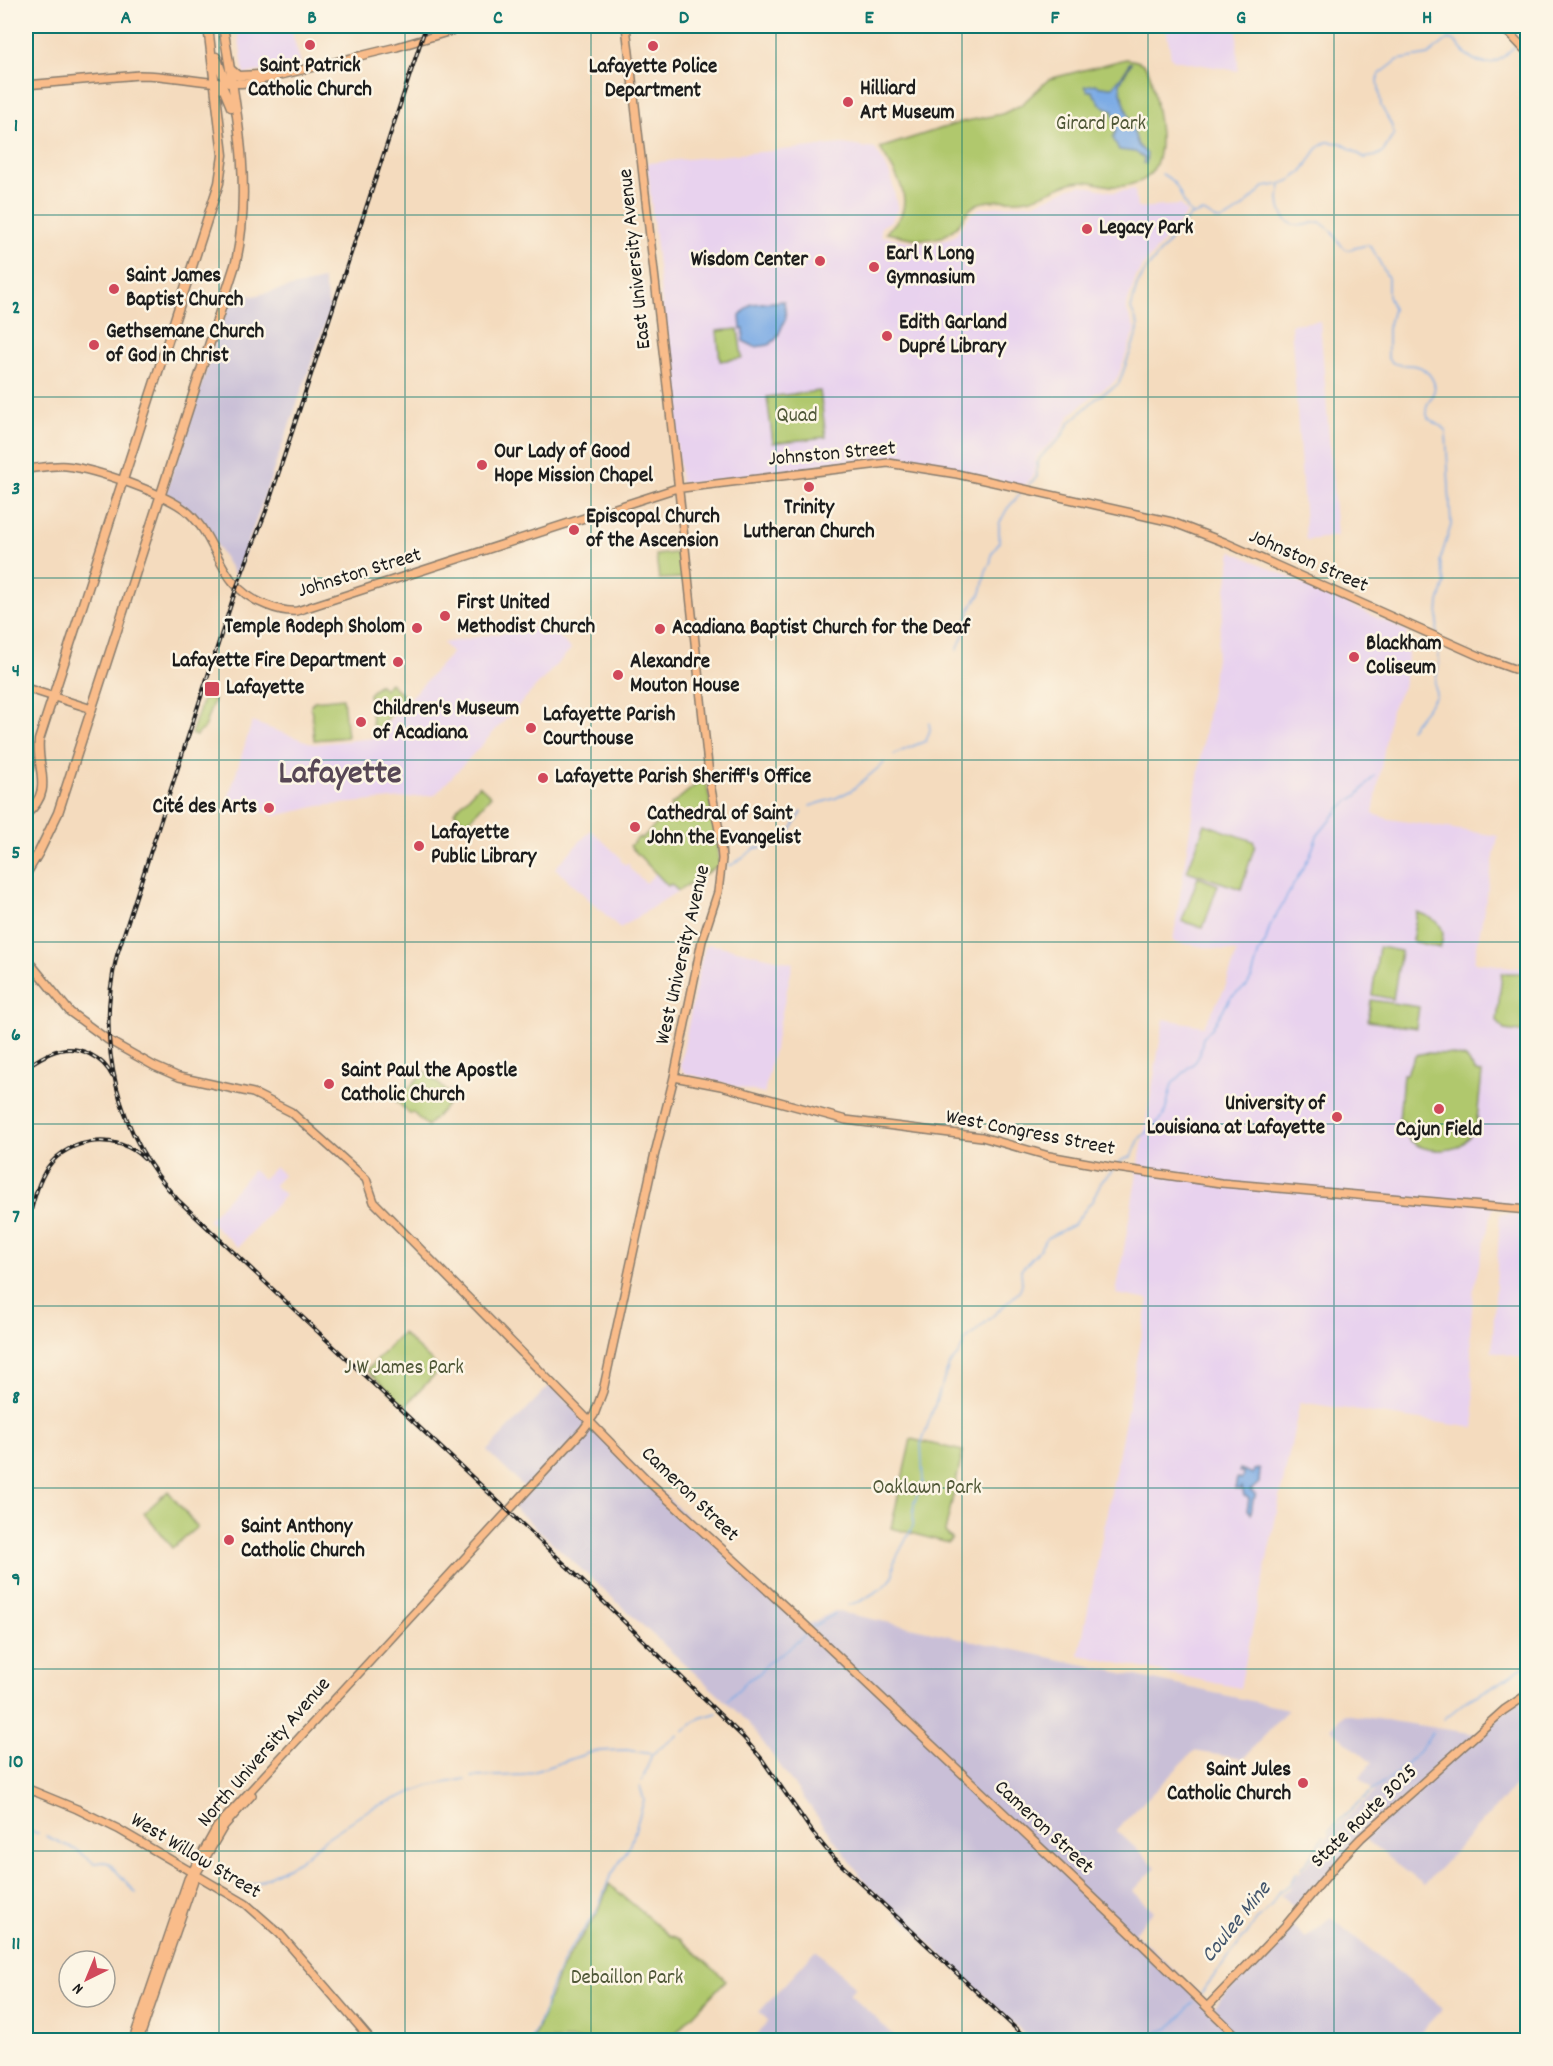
<svg xmlns="http://www.w3.org/2000/svg" width="1553" height="2066" font-family="Dekko,sans-serif">
<rect width="100%" height="100%" fill="#fcf5e5"/>
<filter id="ink" filterUnits="userSpaceOnUse"><feTurbulence type="fractalNoise" baseFrequency=".0167" numOctaves="2"/><feDisplacementMap in="SourceGraphic" scale="12" xChannelSelector="R" yChannelSelector="G"/><feConvolveMatrix kernelMatrix="1 2 1 2 8 2 1 2 1" color-interpolation-filters="sRGB"/></filter>
<filter id="wash" filterUnits="userSpaceOnUse"><feTurbulence type="fractalNoise" baseFrequency=".008" numOctaves="4" result="noise"/><feDisplacementMap in="SourceGraphic" scale="24" xChannelSelector="R" yChannelSelector="G"/><feGaussianBlur stdDeviation="1.35" result="paint"/><feColorMatrix in="noise" values="0 0 0 0 0 0 0 0 0 0 0 0 0 0 0 0 0 1.4 0 .05"/><feComposite in="paint" operator="in"/></filter>
<g filter="url(#wash)">
<rect width="100%" height="100%" fill="#f4dbbe"/>
<path fill="#e8d2ee" d="M237,26H290L301,64L244,74Z
M1166,26H1225L1237,28L1238,71L1174,60L1171,57Z
M843,144L875,149L885,164L891,177L898,210L891,221L881,227V236L919,243L938,242L954,236L971,214L980,208L1035,203L1070,188L1082,185L1114,192L1135,189L1137,208L1180,205L1187,213L1143,266L1136,277L1127,305V311L1135,329L1118,377L1112,384L1095,394L1070,415L1058,438L1044,449L1037,457L1035,464L1034,475L1024,486L915,463L877,461L681,484L647,163Z
M1320,321L1337,537L1333,535L1331,537L1306,540L1291,324Z
M1232,551L1406,631L1408,654L1407,669L1403,687L1391,710L1373,814L1389,819L1498,836L1474,962L1527,969V1209L1493,1207L1474,1286L1470,1332L1475,1428L1300,1402L1240,1688L1079,1655L1149,1300L1116,1294L1164,1019L1204,1026L1225,988L1237,952L1173,942Z
M547,625L571,649L435,795L319,806L275,816L228,799L252,722L314,744L373,738L452,653L443,643Z
M591,830L621,858L620,860L625,865L627,863L630,866L629,868L646,883L656,873L668,886L670,884L678,891L620,928L555,868Z
M708,944L720,946L793,963L764,1094L685,1073L680,1066L700,965L705,948Z
M275,1167L283,1175L274,1185L285,1195L238,1247L208,1220L253,1170L263,1179Z
M1500,1213L1527,1216V1359L1492,1351Z"/>
<path fill="#c9bfd7" d="M323,280L330,310L236,577L201,520L185,505L165,494L232,292L253,296Z
M550,1385L802,1627L835,1611L1288,1709L1243,1759L1194,1751L1116,1830L1156,1867L1133,1891L1154,1911L1134,1932L1213,2007L1291,1925L1306,1938L1331,1918L1443,2008L1413,2040H1031L867,1884L748,1722L509,1503L524,1487L487,1451Z
M1527,1695V1774H1526L1424,1885L1365,1839L1297,1909L1280,1895L1288,1889L1296,1876L1315,1856L1329,1833L1375,1792L1359,1778L1372,1763L1331,1729L1344,1714L1477,1734Z
M816,1950L855,1987L849,1994L899,2040H752L769,2021L759,2012Z"/>
<path fill="#b0c86d" stroke="#667244" stroke-width="1.5" d="M1126,59C1150,61 1150,72 1154,92C1158,116 1168,157 1148,176C1144,181 1138,182 1132,184C1107,192 1092,176 1070,183C1055,188 1042,196 1027,199C1011,202 991,198 977,204C967,209 963,220 955,228C937,247 908,237 886,233C890,227 898,222 901,215C912,192 890,166 880,148L962,122L1002,114L1021,105L1049,79Z
M738,329L742,358L720,361L717,331Z
M820,391L826,437L773,443L767,397Z
M674,553L681,554L684,578L659,579L656,555Z
M390,683L406,698L375,731L373,730L369,694L379,684L384,689Z
M204,696L214,699L204,728L196,736L191,734Z
M343,698L347,737L314,740L311,705L314,701Z
M703,779L706,781L717,835L719,865L678,891L671,884L668,886L630,846L639,837L641,839L672,809L670,806Z
M479,785L491,796L466,824L454,812Z
M1205,824L1253,841L1255,845L1241,889L1187,871Z
M1198,877L1218,885L1203,928L1182,921Z
M1417,912C1436,919 1449,925 1440,948L1412,941Z
M1379,947L1401,951L1393,999L1372,995Z
M1502,973H1527V1033L1504,1030L1497,1021Z
M1371,1000L1419,1007L1416,1028L1368,1021Z
M1425,1053L1450,1054L1466,1058L1476,1072L1482,1073L1476,1129H1472C1468,1157 1416,1155 1406,1135C1404,1131 1404,1126 1404,1121H1399L1403,1074H1407L1410,1065L1416,1055Z
M425,1071L454,1098L427,1126L412,1112L410,1114L396,1101Z
M402,1333L440,1369L405,1406L367,1370Z
M911,1439L963,1451L945,1532L952,1539L948,1543L891,1528Z
M168,1491L197,1527L172,1548L144,1513Z
M609,1884L669,1935L680,1939L726,1980L669,2040H533L558,1976L569,1955L598,1913Z"/>
<path fill="#7babe5" stroke="#4c6480" stroke-width="1.5" d="M1129,63H1131L1120,83L1121,92L1138,145L1147,154L1146,164L1143,163L1144,158L1135,152L1119,150L1113,138L1116,130L1113,111L1100,104L1092,91H1088L1085,86L1096,84L1100,87H1113L1127,69Z
M784,301L786,318L777,338L769,345L755,347L743,341L744,329H741L740,316L751,304Z
M1240,1469L1253,1474L1254,1470L1260,1469L1259,1483L1251,1490L1256,1495L1253,1500L1251,1513L1247,1510L1249,1498L1244,1496L1242,1487L1240,1490L1235,1489L1237,1478L1242,1479L1243,1472H1239Z"/>
<g fill="none" stroke-linecap="round" stroke-linejoin="round">
<path stroke="#7babe5" stroke-width="1.5" d="M1520,41L1528,33
M1162,174C1184,186 1177,197 1192,215
M1281,186C1276,204 1281,229 1305,225C1311,224 1314,222 1320,222L1332,231L1341,245L1347,250L1367,245L1372,248L1388,278V295L1393,309L1388,328V359C1397,369 1409,362 1420,367C1428,371 1437,382 1434,391C1430,404 1423,403 1428,418L1442,427L1446,432L1451,525L1440,561L1445,583L1439,602L1437,633
M1029,484L1037,477V464L1040,458L1047,450L1060,439L1070,422L1099,396L1113,388L1119,383L1138,331V325L1131,309L1137,285L1146,270L1190,216L1203,212C1208,213 1215,221 1220,220C1234,218 1255,196 1264,187C1283,185 1298,180 1308,163C1314,154 1316,147 1327,142L1341,143L1365,158L1376,156L1383,152L1394,134L1391,124L1381,106L1378,80L1380,74L1398,60L1428,55L1448,39L1455,41C1464,55 1481,70 1499,60C1505,56 1511,50 1517,44
M957,650L966,629L970,609L981,593L986,571L991,561V555L999,542V524L1007,509L1019,495
M1410,729L1436,696L1435,684L1439,662L1438,641
M894,755C905,749 915,745 926,741L930,730L929,722
M810,806L836,798L852,790L884,763
M728,865H732L756,848L781,846L802,812
M1116,1166L1122,1160L1131,1157L1140,1138L1164,1116L1172,1084L1196,1061L1200,1054L1203,1037L1212,1028L1231,997L1247,986L1252,977L1259,952L1265,943L1270,926L1310,856L1317,836L1341,807L1358,795L1374,776
M848,1605L861,1601L882,1588L889,1582L893,1576L894,1562L913,1526L914,1503L923,1482L921,1444L949,1365L959,1354L965,1341L1019,1292L1022,1284L1021,1270L1036,1254L1047,1238L1073,1225L1092,1201L1101,1182L1113,1170
M812,1627L835,1614
M728,1700L748,1680L760,1673L766,1664L792,1646L806,1634
M1444,1719L1466,1701L1496,1685L1528,1664
M683,1731L700,1718L717,1713
M472,1777L524,1775L595,1751L627,1750L652,1754L678,1735
M642,1781L652,1754
M26,1831L38,1833
M1328,1831L1372,1791L1398,1772L1419,1751L1432,1733
M46,1836L78,1851L94,1863L104,1862L109,1863L136,1893
M1301,1868L1313,1855L1324,1836
M238,1888L256,1883L299,1861L325,1839L370,1809L428,1786L465,1779
M1201,1993L1258,1919L1271,1906L1278,1893L1290,1884L1297,1872
M531,2040L545,2009L549,1991L566,1955L597,1911L609,1879L631,1844L644,1800L640,1786
M1143,2040L1155,2033L1170,2028L1193,2003"/>
</g>
</g>
<g filter="url(#ink)">
<g fill="none" stroke-linecap="round" stroke-linejoin="round">
<defs>
<path id="major" d="M1499,26L1511,35L1528,53
M26,85L139,75C176,75 211,86 248,83L397,47L468,26
M26,469C39,468 53,465 66,466C95,469 168,494 189,513C221,543 217,587 266,605C276,609 286,612 297,611L674,489L888,463L957,474L1172,522L1224,542L1486,659L1528,674
M26,688L92,709
M26,958L70,1012L108,1040L154,1066L179,1077L253,1093L291,1112L366,1179L374,1202L650,1483L804,1624L1120,1923L1241,2040
M674,1077L721,1086L846,1120L982,1137L1049,1156L1110,1167L1221,1183L1528,1210
M26,1788L77,1809L118,1829L246,1904L280,1934L371,2040
M1207,2007L1286,1925L1340,1860L1361,1838L1504,1710L1528,1694
M133,2040L188,1879L217,1827L583,1430L594,1415L603,1391L654,1157L674,1077L702,941L718,892L722,859L720,835L710,784L678,482L626,26
M139,2040L196,1874L224,1826L252,1795"/>
<path id="highway" d="M216,57L224,78L232,84
M230,69L238,76L260,75L271,79
M215,83L224,90L231,107
M26,814C55,790 36,770 39,740L219,183L223,155L208,26
M26,874L39,852L58,813L236,262C253,184 235,103 223,26"/>
</defs>
<use href="#major" stroke="#887c6d" stroke-width="10"/>
<use href="#highway" stroke="#887c6d" stroke-width="11"/>
<use href="#major" stroke="#f9bc8a" stroke-width="7"/>
<use href="#highway" stroke="#f9bc8a" stroke-width="8"/>
<defs>
<path id="rail" d="M426,26L266,511L237,586L117,955C95,1043 117,1135 179,1201L574,1573L743,1737L761,1758L813,1833L831,1855L1028,2040
M26,1067C36,1061 48,1052 60,1050C80,1046 103,1057 112,1076
M26,1229C32,1209 36,1184 48,1167C69,1137 119,1132 144,1159"/>
</defs>
<use href="#rail" stroke="#1c1c1c" stroke-width="4"/>
<use href="#rail" stroke="#fcf5e5" stroke-width="1.5" stroke-dasharray="4.5" stroke-linecap="butt"/>
</g>
</g>
<path fill="none" stroke="#0f766e" stroke-width="1.5" stroke-opacity="0.55" d="M219,26V2040M405,26V2040M591,26V2040M776,26V2040M962,26V2040M1148,26V2040M1334,26V2040M26,215H1528M26,397H1528M26,578H1528M26,760H1528M26,942H1528M26,1124H1528M26,1306H1528M26,1488H1528M26,1669H1528M26,1851H1528"/>
<g fill="#d1495b" stroke="#fcf5e5" stroke-width="2">
<circle cx="310" cy="45" r="6"/>
<circle cx="653" cy="46" r="6"/>
<circle cx="848" cy="102" r="6"/>
<circle cx="1087" cy="229" r="6"/>
<circle cx="820" cy="261" r="6"/>
<circle cx="874" cy="267" r="6"/>
<circle cx="114" cy="289" r="6"/>
<circle cx="887" cy="336" r="6"/>
<circle cx="94" cy="345" r="6"/>
<circle cx="482" cy="465" r="6"/>
<circle cx="809" cy="487" r="6"/>
<circle cx="574" cy="530" r="6"/>
<circle cx="445" cy="616" r="6"/>
<circle cx="417" cy="628" r="6"/>
<circle cx="660" cy="629" r="6"/>
<circle cx="1354" cy="657" r="6"/>
<circle cx="398" cy="662" r="6"/>
<circle cx="618" cy="675" r="6"/>
<rect x="204" y="681" width="16" height="16" rx="3"/>
<circle cx="361" cy="722" r="6"/>
<circle cx="531" cy="728" r="6"/>
<circle cx="543" cy="778" r="6"/>
<circle cx="269" cy="808" r="6"/>
<circle cx="635" cy="827" r="6"/>
<circle cx="419" cy="846" r="6"/>
<circle cx="329" cy="1084" r="6"/>
<circle cx="1439" cy="1109" r="6"/>
<circle cx="1337" cy="1117" r="6"/>
<circle cx="229" cy="1540" r="6"/>
<circle cx="1303" cy="1783" r="6"/>
</g>
<g text-anchor="middle" dominant-baseline="central" stroke-width="5" stroke-linejoin="round" paint-order="stroke">
<g font-size="21" font-weight="bold" fill="#1c1c1c" stroke="#fcf5e5" text-anchor="start">
<text x="310" y="67" text-anchor="middle">Saint Patrick<tspan x="310" dy="24">Catholic Church</tspan></text>
<text x="653" y="68" text-anchor="middle">Lafayette Police<tspan x="653" dy="24">Department</tspan></text>
<text x="860" y="90">Hilliard<tspan x="860" dy="24">Art Museum</tspan></text>
<text x="1099" y="229">Legacy Park</text>
<text x="886" y="255">Earl K Long<tspan x="886" dy="24">Gymnasium</tspan></text>
<text x="808" y="261" text-anchor="end">Wisdom Center</text>
<text x="126" y="277">Saint James<tspan x="126" dy="24">Baptist Church</tspan></text>
<text x="899" y="324">Edith Garland<tspan x="899" dy="24">Dupré Library</tspan></text>
<text x="106" y="333">Gethsemane Church<tspan x="106" dy="24">of God in Christ</tspan></text>
<text x="494" y="453">Our Lady of Good<tspan x="494" dy="24">Hope Mission Chapel</tspan></text>
<text x="809" y="509" text-anchor="middle">Trinity<tspan x="809" dy="24">Lutheran Church</tspan></text>
<text x="586" y="518">Episcopal Church<tspan x="586" dy="24">of the Ascension</tspan></text>
<text x="457" y="604">First United<tspan x="457" dy="24">Methodist Church</tspan></text>
<text x="405" y="628" text-anchor="end">Temple Rodeph Sholom</text>
<text x="672" y="629">Acadiana Baptist Church for the Deaf</text>
<text x="1366" y="645">Blackham<tspan x="1366" dy="24">Coliseum</tspan></text>
<text x="386" y="662" text-anchor="end">Lafayette Fire Department</text>
<text x="630" y="663">Alexandre<tspan x="630" dy="24">Mouton House</tspan></text>
<text x="226" y="689">Lafayette</text>
<text x="373" y="710">Children's Museum<tspan x="373" dy="24">of Acadiana</tspan></text>
<text x="543" y="716">Lafayette Parish<tspan x="543" dy="24">Courthouse</tspan></text>
<text x="555" y="778">Lafayette Parish Sheriff's Office</text>
<text x="257" y="808" text-anchor="end">Cité des Arts</text>
<text x="647" y="815">Cathedral of Saint<tspan x="647" dy="24">John the Evangelist</tspan></text>
<text x="431" y="834">Lafayette<tspan x="431" dy="24">Public Library</tspan></text>
<text x="341" y="1072">Saint Paul the Apostle<tspan x="341" dy="24">Catholic Church</tspan></text>
<text x="1325" y="1105" text-anchor="end">University of<tspan x="1325" dy="24">Louisiana at Lafayette</tspan></text>
<text x="1439" y="1131" text-anchor="middle">Cajun Field</text>
<text x="241" y="1528">Saint Anthony<tspan x="241" dy="24">Catholic Church</tspan></text>
<text x="1291" y="1771" text-anchor="end">Saint Jules<tspan x="1291" dy="24">Catholic Church</tspan></text>
</g>
<g font-size="21" fill="#505838" stroke="#fcf5e5">
<text x="1101" y="125">Girard Park</text>
<text x="797" y="417">Quad</text>
<text x="404" y="1369">J W James Park</text>
<text x="927" y="1489">Oaklawn Park</text>
<text x="627" y="1979">Debaillon Park</text>
</g>
<g font-size="21" fill="#1c1c1c" stroke="#fcf5e5">
<text transform="translate(636 259) rotate(-96)">East University Avenue</text>
<text transform="translate(832 455) rotate(-5)">Johnston Street</text>
<text transform="translate(1308 562) rotate(24)">Johnston Street</text>
<text transform="translate(360 574) rotate(-17)">Johnston Street</text>
<text transform="translate(684 955) rotate(-77)">West University Avenue</text>
<text transform="translate(1030 1134) rotate(11)">West Congress Street</text>
<text transform="translate(689 1495) rotate(44)">Cameron Street</text>
<text transform="translate(265 1753) rotate(-49)">North University Avenue</text>
<text transform="translate(1365 1817) rotate(-44)">State Route 3025</text>
<text transform="translate(1043 1828) rotate(43)">Cameron Street</text>
<text transform="translate(195 1857) rotate(31)">West Willow Street</text>
</g>
<g font-size="22" font-style="italic" fill="#42556c" stroke="#fcf5e5">
<text transform="translate(1237 1923) rotate(-51)">Coulee Mine</text>
</g>
<g font-size="33" font-weight="bold" fill="#574755" stroke="#fcf5e5">
<text x="340" y="775">Lafayette</text>
</g>
</g>
<rect width="1553" height="2066" fill="none" stroke="#fcf5e5" stroke-width="66"/>
<g transform="translate(87 1979) rotate(223)"><circle r="28" fill="#fcf5e5" stroke="#a29e95" stroke-width="1.5"/>
<path d="M0-4.5L10 22L0 15L-10 22Z" fill="#d1495b"/>
<text y="-9" font-size="16" font-weight="bold" text-anchor="middle" fill="#1c1c1c">N</text>
</g>
<rect x="33" y="33" width="1487" height="2000" fill="none" stroke="#0f766e" stroke-width="2"/>
<g font-size="20" text-anchor="middle" font-weight="bold" fill="#0f766e">
<text x="126" y="23">A</text>
<text x="312" y="23">B</text>
<text x="498" y="23">C</text>
<text x="684" y="23">D</text>
<text x="869" y="23">E</text>
<text x="1055" y="23">F</text>
<text x="1241" y="23">G</text>
<text x="1427" y="23">H</text>
<text x="16" y="131">1</text>
<text x="16" y="313">2</text>
<text x="16" y="494">3</text>
<text x="16" y="676">4</text>
<text x="16" y="858">5</text>
<text x="16" y="1040">6</text>
<text x="16" y="1222">7</text>
<text x="16" y="1403">8</text>
<text x="16" y="1585">9</text>
<text x="16" y="1767">10</text>
<text x="16" y="1949">11</text>
</g>
</svg>
